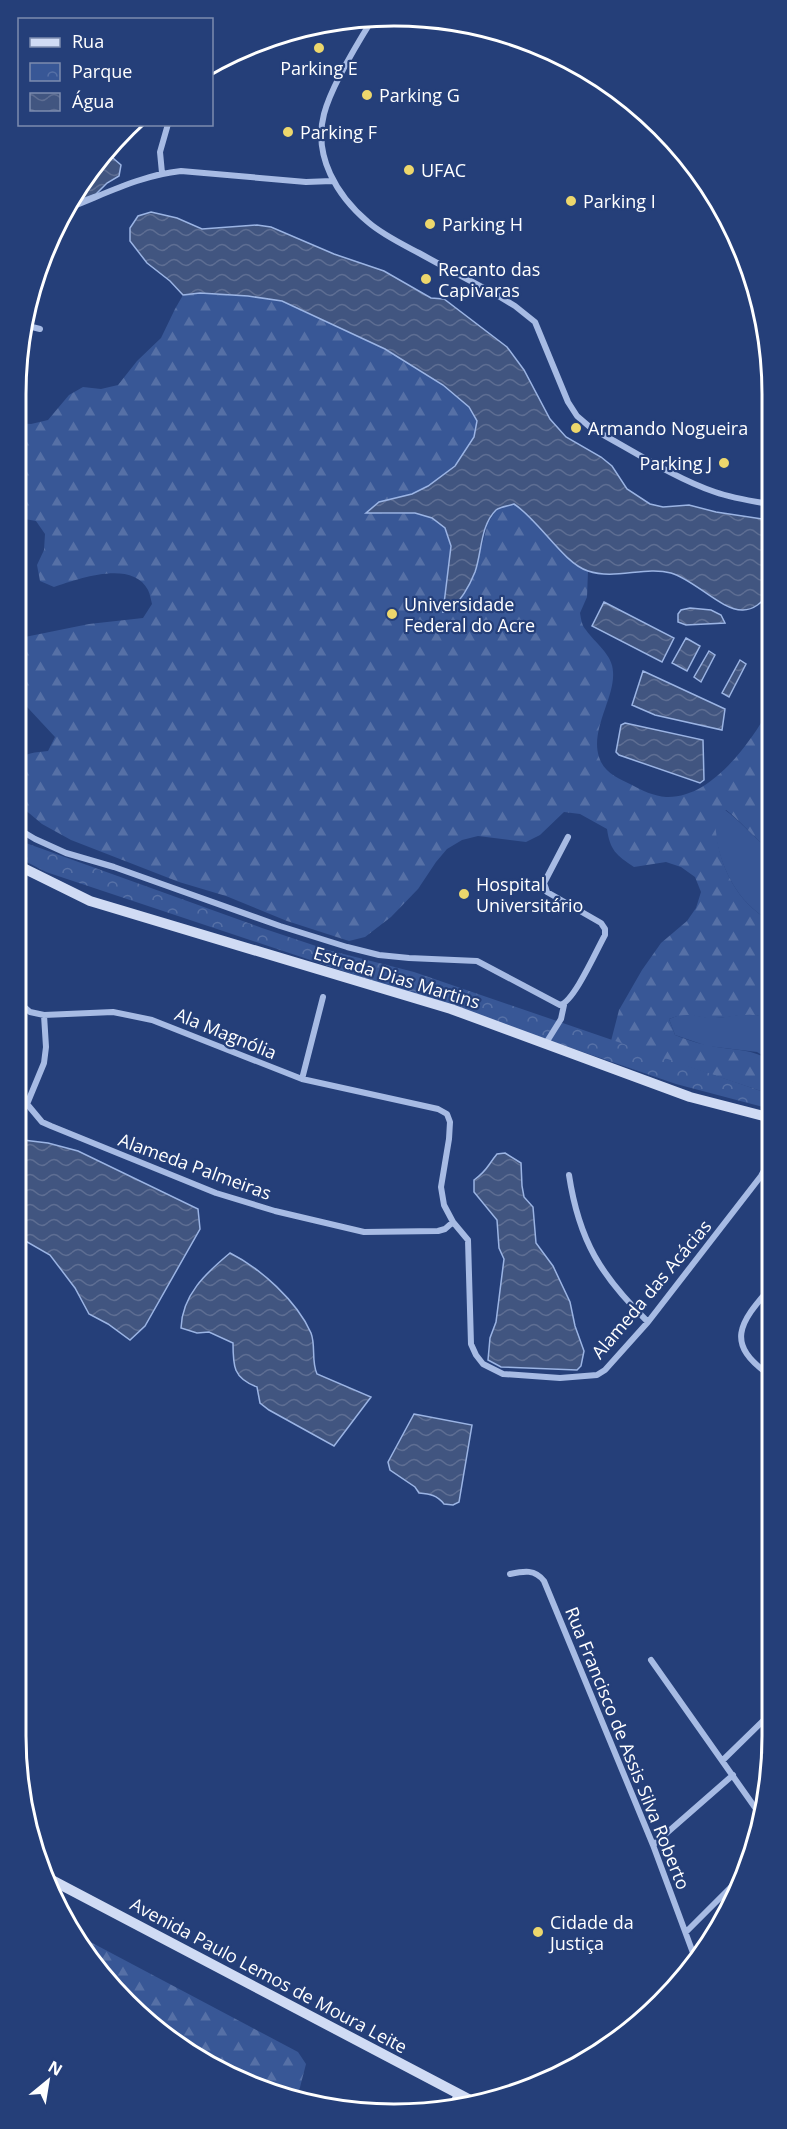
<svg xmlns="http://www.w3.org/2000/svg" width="787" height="2129" font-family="'Open Sans',sans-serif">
<defs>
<pattern id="forest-firs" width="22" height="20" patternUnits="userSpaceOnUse" patternTransform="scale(1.5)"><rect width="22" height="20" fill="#385796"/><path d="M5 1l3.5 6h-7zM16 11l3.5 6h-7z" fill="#5670a6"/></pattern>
<pattern id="park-crowns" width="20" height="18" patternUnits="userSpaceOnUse" patternTransform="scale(1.5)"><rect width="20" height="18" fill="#385796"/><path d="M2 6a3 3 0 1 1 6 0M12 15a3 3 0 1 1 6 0" fill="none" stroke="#5670a6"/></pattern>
<pattern id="water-waves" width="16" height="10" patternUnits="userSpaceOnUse" patternTransform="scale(1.5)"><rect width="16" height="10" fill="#415580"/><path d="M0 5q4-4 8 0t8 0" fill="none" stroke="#5e6e93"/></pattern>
</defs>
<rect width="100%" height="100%" fill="#253f79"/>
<path fill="#385796" d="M725,810C742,822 753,838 770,849V921C734,900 718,863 714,822Z
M685,1013C695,1015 704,1018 714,1018C732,1018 753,1008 770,1021V1060L757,1052L707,1046L675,1035L669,1019Z"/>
<path fill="url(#forest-firs)" d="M200,293C227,296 255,293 281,301C297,306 312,315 327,322C359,337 469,385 477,421C483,449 436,483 414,493C404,498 391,499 379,502L382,514L415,513L432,518L445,528L451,546L443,612L461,599L468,585L475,570L488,523L497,509L514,504C542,523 559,554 588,571L587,597L580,613C581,619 582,626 586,630C595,643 613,655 613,672C615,698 590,729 599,757C604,773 618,778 632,785C643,791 654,796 666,797C711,799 750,743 770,708V849C753,838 742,822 726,810L715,822C718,863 734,900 770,921V1021C754,1009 734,1018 715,1018C694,1019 692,1010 669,1019L675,1035C685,1039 696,1043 707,1045C730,1051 748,1047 770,1060V1092L761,1091L611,1041L619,1010L642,970L661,943L687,921L696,908L701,892L695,877L681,867L666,862L634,867C616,855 610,850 607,829L580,814L564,812L540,835L526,842L478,836L462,840L447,849L436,862L418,889L391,917L365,937L349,941L287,921L226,896L179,882L71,840L42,824L17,803L15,799V762C24,753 36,752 48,751L55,737L15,694V639L89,624L143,618L152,604C151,600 150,594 148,590C132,559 78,579 54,587L40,581L37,565L44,550L45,534L36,521L19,518L15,520V423L31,424L48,420L69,395L83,387L101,389L118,385L137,361L161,338L175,309L183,295Z
M81,1937L298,2052L306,2064L298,2095L205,2063L109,1985Z"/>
<path fill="url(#park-crowns)" d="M15,835L23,842L262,928L328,950L414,972L761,1091L770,1092L771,1109L676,1084L487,1019L46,872L15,856Z"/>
<path fill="url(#water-waves)" stroke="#9bb4e4" stroke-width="1.5" d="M106,152L121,165L119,176L107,183L96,194L74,202L93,163Z
M151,212L177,218L202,229L257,225L271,227L334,254L384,271L431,298L444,299L507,347L524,370L550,419L566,437L601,457L612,466L627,489L650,504L663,507L689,505L716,512L769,520V594C762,602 754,610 743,610C722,611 695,580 671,573C645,566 615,580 588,571C563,563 539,520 514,504C508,506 500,507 496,510C480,526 482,552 475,572C469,587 461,600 450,611L443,612L451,546L445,528L432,518L415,513H366L379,502L412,494L428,486L455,466L474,437L477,421L469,407L443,385L385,349L282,301L248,296L200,293L183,295L170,281L147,263L130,241V228L138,216Z
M604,602L674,638L662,662L592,626Z
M690,608L711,610L721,615L725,623L686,625L678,622V614L681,610Z
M686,638L700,646L687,671L672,663Z
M709,651L715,655L701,682L694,677Z
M740,660L746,664L729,697L722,693Z
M643,671L725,709L722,730L655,715L632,705Z
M625,723L703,740L704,780L700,783L619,755L616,752L621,725Z
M15,1129L23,1140L48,1143L78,1151L198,1209L200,1229L145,1326L130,1340L108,1324L89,1314L75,1288L50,1255L15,1235Z
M505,1153L521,1163L522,1186L524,1197L533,1207L536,1243L553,1266L570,1302L575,1326L584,1351L581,1366L577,1370L501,1367L488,1360L490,1338L496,1322L504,1259L499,1248L497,1220L474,1192V1180C488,1170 487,1166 497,1154Z
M230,1253C260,1268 297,1301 311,1333C316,1346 311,1361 317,1374L371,1397L334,1446L269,1410L260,1403L257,1387C233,1378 233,1366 233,1343L209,1332L197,1333L181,1328C182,1295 206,1273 230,1253Z
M414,1414L472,1425L459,1502L453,1505L444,1504C437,1495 430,1494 419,1493L415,1487L390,1470L388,1462Z"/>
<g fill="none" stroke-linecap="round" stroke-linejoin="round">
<path stroke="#a7bbe4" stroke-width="6" d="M372,20C357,44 331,87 324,114C313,156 337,196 368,222C383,235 402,244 419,253C446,268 473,282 500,297L515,306L535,322L568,402L577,416L591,428C630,449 674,478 715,492C732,498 751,501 769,504
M162,173L160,152L168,124
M71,207C107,193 142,175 181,171L306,182L332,181
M24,325L40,329
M15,827L35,839L66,853L114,867L280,926L347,947L379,955L409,958L477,961L560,1005C574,1002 597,949 605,935V929L601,923L547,892L544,883L568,837
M15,999L30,1012L44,1015L113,1012L152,1020L302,1079L438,1109L447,1114L450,1122L449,1139L441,1187L444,1205L453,1222L468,1240L471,1344L476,1355L483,1364L503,1374L560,1378L597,1375L605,1370L648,1322L761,1176L771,1158
M44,1015L46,1047L44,1063L27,1104L42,1122L51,1126L216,1193L275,1211L364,1232L438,1231L445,1229L453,1222
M546,1043L561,1019L564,1005
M302,1079L323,997
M15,1096L27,1104
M569,1175C579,1241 601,1276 648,1322
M771,1287C739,1323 724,1344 771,1376
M510,1574C524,1571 535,1569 544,1581L653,1845L696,1961
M651,1660L761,1816
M723,1760L772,1712
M653,1845L733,1775
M686,1932L735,1883"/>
<path stroke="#d0dbf4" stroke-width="10" d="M15,864L90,901L451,1009L690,1097L771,1118
M46,1877L476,2103
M453,2107L459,2095"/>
</g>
<g fill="#edd76c" stroke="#253f79" stroke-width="2">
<circle cx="319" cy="48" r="6"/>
<circle cx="367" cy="95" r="6"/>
<circle cx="288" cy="132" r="6"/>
<circle cx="409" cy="170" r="6"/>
<circle cx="571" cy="201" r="6"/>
<circle cx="430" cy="224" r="6"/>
<circle cx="426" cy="279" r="6"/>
<circle cx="576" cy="428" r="6"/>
<circle cx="724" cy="463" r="6"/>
<circle cx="392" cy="614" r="6"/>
<circle cx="464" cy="894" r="6"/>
<circle cx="538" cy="1932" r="6"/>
</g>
<g text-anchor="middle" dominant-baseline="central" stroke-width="4.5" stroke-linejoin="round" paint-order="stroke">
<g font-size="18" fill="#fff" stroke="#253f79" text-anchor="start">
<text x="319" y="68" text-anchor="middle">Parking E</text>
<text x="379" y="95">Parking G</text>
<text x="300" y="132">Parking F</text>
<text x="421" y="170">UFAC</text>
<text x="583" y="201">Parking I</text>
<text x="442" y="224">Parking H</text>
<text x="438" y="269">Recanto das<tspan x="438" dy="21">Capivaras</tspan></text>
<text x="588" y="428">Armando Nogueira</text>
<text x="712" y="463" text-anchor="end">Parking J</text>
<text x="404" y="604">Universidade<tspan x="404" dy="21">Federal do Acre</tspan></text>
<text x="476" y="884">Hospital<tspan x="476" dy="21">Universitário</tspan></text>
<text x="550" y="1922">Cidade da<tspan x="550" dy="21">Justiça</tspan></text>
</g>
<g font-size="18" fill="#fff" stroke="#253f79">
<text transform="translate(397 977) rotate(17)">Estrada Dias Martins</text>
<text transform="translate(226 1033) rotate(22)">Ala Magnólia</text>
<text transform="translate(195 1166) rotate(20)">Alameda Palmeiras</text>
<text transform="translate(651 1289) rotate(-50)">Alameda das Acácias</text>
<text transform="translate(628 1748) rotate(68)">Rua Francisco de Assis Silva Roberto</text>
<text transform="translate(269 1975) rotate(28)">Avenida Paulo Lemos de Moura Leite</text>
</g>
</g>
<path d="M0 0H787V2129H0ZM394 26H394A368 368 0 0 1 762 394V1736A368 368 0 0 1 394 2104H394A368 368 0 0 1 26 1736V394A368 368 0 0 1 394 26Z" fill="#253f79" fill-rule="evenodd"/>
<path fill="none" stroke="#fff" stroke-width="3" d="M394 26H394A368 368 0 0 1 762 394V1736A368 368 0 0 1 394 2104H394A368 368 0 0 1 26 1736V394A368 368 0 0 1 394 26Z"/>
<rect x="18" y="18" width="195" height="108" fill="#253f79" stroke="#7c8caf" stroke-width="1.5"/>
<rect x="30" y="38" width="30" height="9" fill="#d0dbf4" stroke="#7c8caf" stroke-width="1.5"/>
<text x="72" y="48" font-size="18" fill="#ffffff">Rua</text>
<rect x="30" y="63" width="30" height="18" fill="url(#park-crowns)" stroke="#7c8caf" stroke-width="1.5"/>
<text x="72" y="78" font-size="18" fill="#ffffff">Parque</text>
<rect x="30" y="93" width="30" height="18" fill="url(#water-waves)" stroke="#7c8caf" stroke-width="1.5"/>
<text x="72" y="108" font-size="18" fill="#ffffff">Água</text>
<g transform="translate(48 2081) rotate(30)" stroke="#253f79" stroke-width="4.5" paint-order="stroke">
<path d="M0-4.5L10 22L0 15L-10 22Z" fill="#ffffff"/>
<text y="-9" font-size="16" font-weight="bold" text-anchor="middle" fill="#ffffff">N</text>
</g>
</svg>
